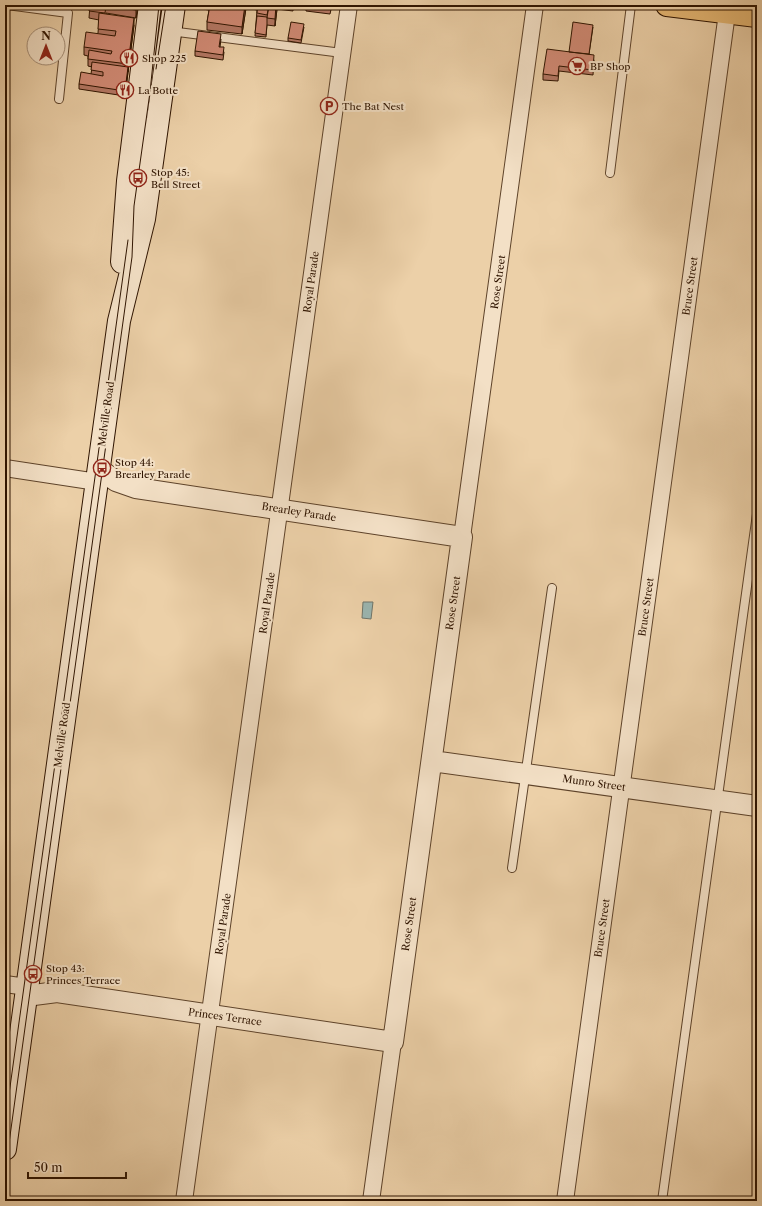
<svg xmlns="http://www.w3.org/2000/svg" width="762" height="1206" font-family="'Libre Caslon Text',serif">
<rect width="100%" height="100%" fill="#ecd0a8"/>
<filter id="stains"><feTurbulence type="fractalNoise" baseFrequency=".005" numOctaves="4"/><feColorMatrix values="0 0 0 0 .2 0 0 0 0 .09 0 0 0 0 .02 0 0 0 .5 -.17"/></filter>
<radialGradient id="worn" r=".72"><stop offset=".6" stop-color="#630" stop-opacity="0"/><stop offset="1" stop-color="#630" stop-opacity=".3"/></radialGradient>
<path fill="#9ab5b0" stroke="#6f756a" d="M363,602H373L371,619L362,618Z"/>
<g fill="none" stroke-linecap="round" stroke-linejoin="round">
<defs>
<path id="service" d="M7,5L68,13L59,99
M170,31L342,53
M610,173L631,5
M512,868L552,588
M662,1201L757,514"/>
<path id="minor" d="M5,468L97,482
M462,537L535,5
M5,984L27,987
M184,1201L349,5
M371,1201L393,1042
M565,1201L727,13"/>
<path id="tertiary" d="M432,761L757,806
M26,996L57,992L393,1042L462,537L136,488L116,481L99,469"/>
<path id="secondary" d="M122,262L128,181L150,5
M5,1149L119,321L144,219L174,5"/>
<path id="trunk" d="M667,5L757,16"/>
</defs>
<use href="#service" stroke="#5e432a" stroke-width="10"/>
<use href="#minor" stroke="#5e432a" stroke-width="18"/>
<use href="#tertiary" stroke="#5e432a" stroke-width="22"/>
<use href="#secondary" stroke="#2f1400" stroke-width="24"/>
<use href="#trunk" stroke="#2f1400" stroke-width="24"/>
<use href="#service" stroke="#f3e0c6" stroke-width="8"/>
<use href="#minor" stroke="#f3e0c6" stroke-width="16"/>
<use href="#tertiary" stroke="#f3e0c6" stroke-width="20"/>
<use href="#secondary" stroke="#f3e0c6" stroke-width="22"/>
<use href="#trunk" stroke="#e6b874" stroke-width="22"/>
<path stroke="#2f1400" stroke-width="1" d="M156,69L166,5
M5,1123L128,240
M5,1172L132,257L134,206L150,92L159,5"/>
</g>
<path fill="#b57865" stroke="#2f1400" d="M55,5H68V7Z
M90,5H138L136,18L106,13V14L134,25L125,96L79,89V84L91,74L92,67L88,66V56L84,55V47L98,33L99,20L89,18Z
M188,5H293V11L277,9L275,26L267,25L266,37L255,36L257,10L246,8L242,34L207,30V22L209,10L188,7Z
M295,5H332L330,14L306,11V8L295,6Z
M304,27L301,43L288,41V38Z
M593,27L589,54L594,60L593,75L559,71L558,81L543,80V74L569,52Z
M221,39L220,47L224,52L223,60L195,56V51Z"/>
<path fill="#936153" stroke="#2f1400" d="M137,5H138L136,18V10Z
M245,5H246V8L242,34V27Z
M276,5L277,9L275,26V19Z
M134,18V25L128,72V64Z
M128,67V72L125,96V91Z"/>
<path fill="#d28b76" stroke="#2f1400" d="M90,5H137L136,10L106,6L105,13L89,11Z
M210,5H245L242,27L207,22Z
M255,5H269L267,15L257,13L258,5Z
M269,5H276L275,19L267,18Z
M306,5H331L330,9L306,6Z
M99,13L134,18L128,64L88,59L89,50L111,54L112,51L84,47L86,32L115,36L116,31L98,29Z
M257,16L267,17V24L266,35L255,33Z
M291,22L304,24L301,40L288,38Z
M573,22L593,25L589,54L569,52Z
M198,31L221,34L219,47H224L223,55L195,51Z
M547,49L594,55L593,70L559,66L558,76L543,74Z
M92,62L128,67L125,91L79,84L81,72L103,76V72L91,70Z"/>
<defs>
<symbol id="restaurant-ring" viewBox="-11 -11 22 22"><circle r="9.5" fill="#f3e0c6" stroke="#8f2418" stroke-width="1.5"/><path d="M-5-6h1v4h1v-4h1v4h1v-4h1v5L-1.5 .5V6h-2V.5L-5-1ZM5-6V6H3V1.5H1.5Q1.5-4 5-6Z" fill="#8f2418"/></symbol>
<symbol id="supermarket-ring" viewBox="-11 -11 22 22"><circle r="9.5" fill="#f3e0c6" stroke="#8f2418" stroke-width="1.5"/><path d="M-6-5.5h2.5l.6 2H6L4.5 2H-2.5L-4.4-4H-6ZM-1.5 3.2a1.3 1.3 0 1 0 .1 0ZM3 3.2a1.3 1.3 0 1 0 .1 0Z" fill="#8f2418"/></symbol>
<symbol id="parking-ring" viewBox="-11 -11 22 22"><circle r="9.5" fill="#f3e0c6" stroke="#8f2418" stroke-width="1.5"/><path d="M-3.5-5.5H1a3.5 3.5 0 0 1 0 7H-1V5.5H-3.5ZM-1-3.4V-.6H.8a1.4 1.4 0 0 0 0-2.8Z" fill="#8f2418"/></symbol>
<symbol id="bus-ring" viewBox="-11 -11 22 22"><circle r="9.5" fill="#f3e0c6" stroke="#8f2418" stroke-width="1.5"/><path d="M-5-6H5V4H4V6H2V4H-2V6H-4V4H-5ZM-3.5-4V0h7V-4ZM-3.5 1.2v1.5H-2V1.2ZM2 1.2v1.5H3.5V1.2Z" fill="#8f2418"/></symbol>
</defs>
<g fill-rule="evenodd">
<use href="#restaurant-ring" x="119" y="48" width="20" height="20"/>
<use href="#supermarket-ring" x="567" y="56" width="20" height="20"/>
<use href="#restaurant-ring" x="115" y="80" width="20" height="20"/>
<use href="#parking-ring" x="319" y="96" width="20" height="20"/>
<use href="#bus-ring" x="128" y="168" width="20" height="20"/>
<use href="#bus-ring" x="92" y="458" width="20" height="20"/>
<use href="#bus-ring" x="23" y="964" width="20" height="20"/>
</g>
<g text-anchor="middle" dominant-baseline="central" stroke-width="4" stroke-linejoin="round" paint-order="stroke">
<g font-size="10" fill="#2f1400" stroke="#f3e0c6" text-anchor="start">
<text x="142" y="58">Shop 225</text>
<text x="590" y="66">BP Shop</text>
<text x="138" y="90">La Botte</text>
<text x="342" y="106">The Bat Nest</text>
<text x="151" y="172">Stop 45:<tspan x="151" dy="12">Bell Street</tspan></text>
<text x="115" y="462">Stop 44:<tspan x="115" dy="12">Brearley Parade</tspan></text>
<text x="46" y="968">Stop 43:<tspan x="46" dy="12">Princes Terrace</tspan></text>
</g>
<g font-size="10" fill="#2f1400" stroke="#f3e0c6">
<text transform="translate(311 282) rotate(-82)">Royal Parade</text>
<text transform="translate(498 282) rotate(-82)">Rose Street</text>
<text transform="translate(690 286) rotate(-82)">Bruce Street</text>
<text transform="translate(106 414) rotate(-82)">Melville Road</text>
<text transform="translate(299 512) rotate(9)">Brearley Parade</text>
<text transform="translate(267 603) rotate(-82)">Royal Parade</text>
<text transform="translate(453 603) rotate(-82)">Rose Street</text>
<text transform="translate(646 607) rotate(-82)">Bruce Street</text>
<text transform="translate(62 735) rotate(-82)">Melville Road</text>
<text transform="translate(594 783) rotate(8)">Munro Street</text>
<text transform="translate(223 924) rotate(-82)">Royal Parade</text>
<text transform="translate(409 924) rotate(-82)">Rose Street</text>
<text transform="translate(602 928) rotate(-82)">Bruce Street</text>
<text transform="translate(225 1017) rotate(8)">Princes Terrace</text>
</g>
</g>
<rect width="762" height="1206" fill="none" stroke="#ecd0a8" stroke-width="20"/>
<rect x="6" y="6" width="750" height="1194" fill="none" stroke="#2f1400" stroke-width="2"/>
<rect x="10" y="10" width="742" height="1186" fill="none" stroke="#2f1400"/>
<g transform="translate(46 46)"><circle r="19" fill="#f3e0c6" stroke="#a58e77"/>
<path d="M0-3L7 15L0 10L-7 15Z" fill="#8f2418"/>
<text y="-6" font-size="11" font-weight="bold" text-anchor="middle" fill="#2f1400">N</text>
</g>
<path d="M28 1172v6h98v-6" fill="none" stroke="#2f1400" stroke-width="2"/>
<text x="34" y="1172" font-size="12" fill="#2f1400" stroke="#f3e0c6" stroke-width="3" paint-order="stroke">50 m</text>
<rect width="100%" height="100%" filter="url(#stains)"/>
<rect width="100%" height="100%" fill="url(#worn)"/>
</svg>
